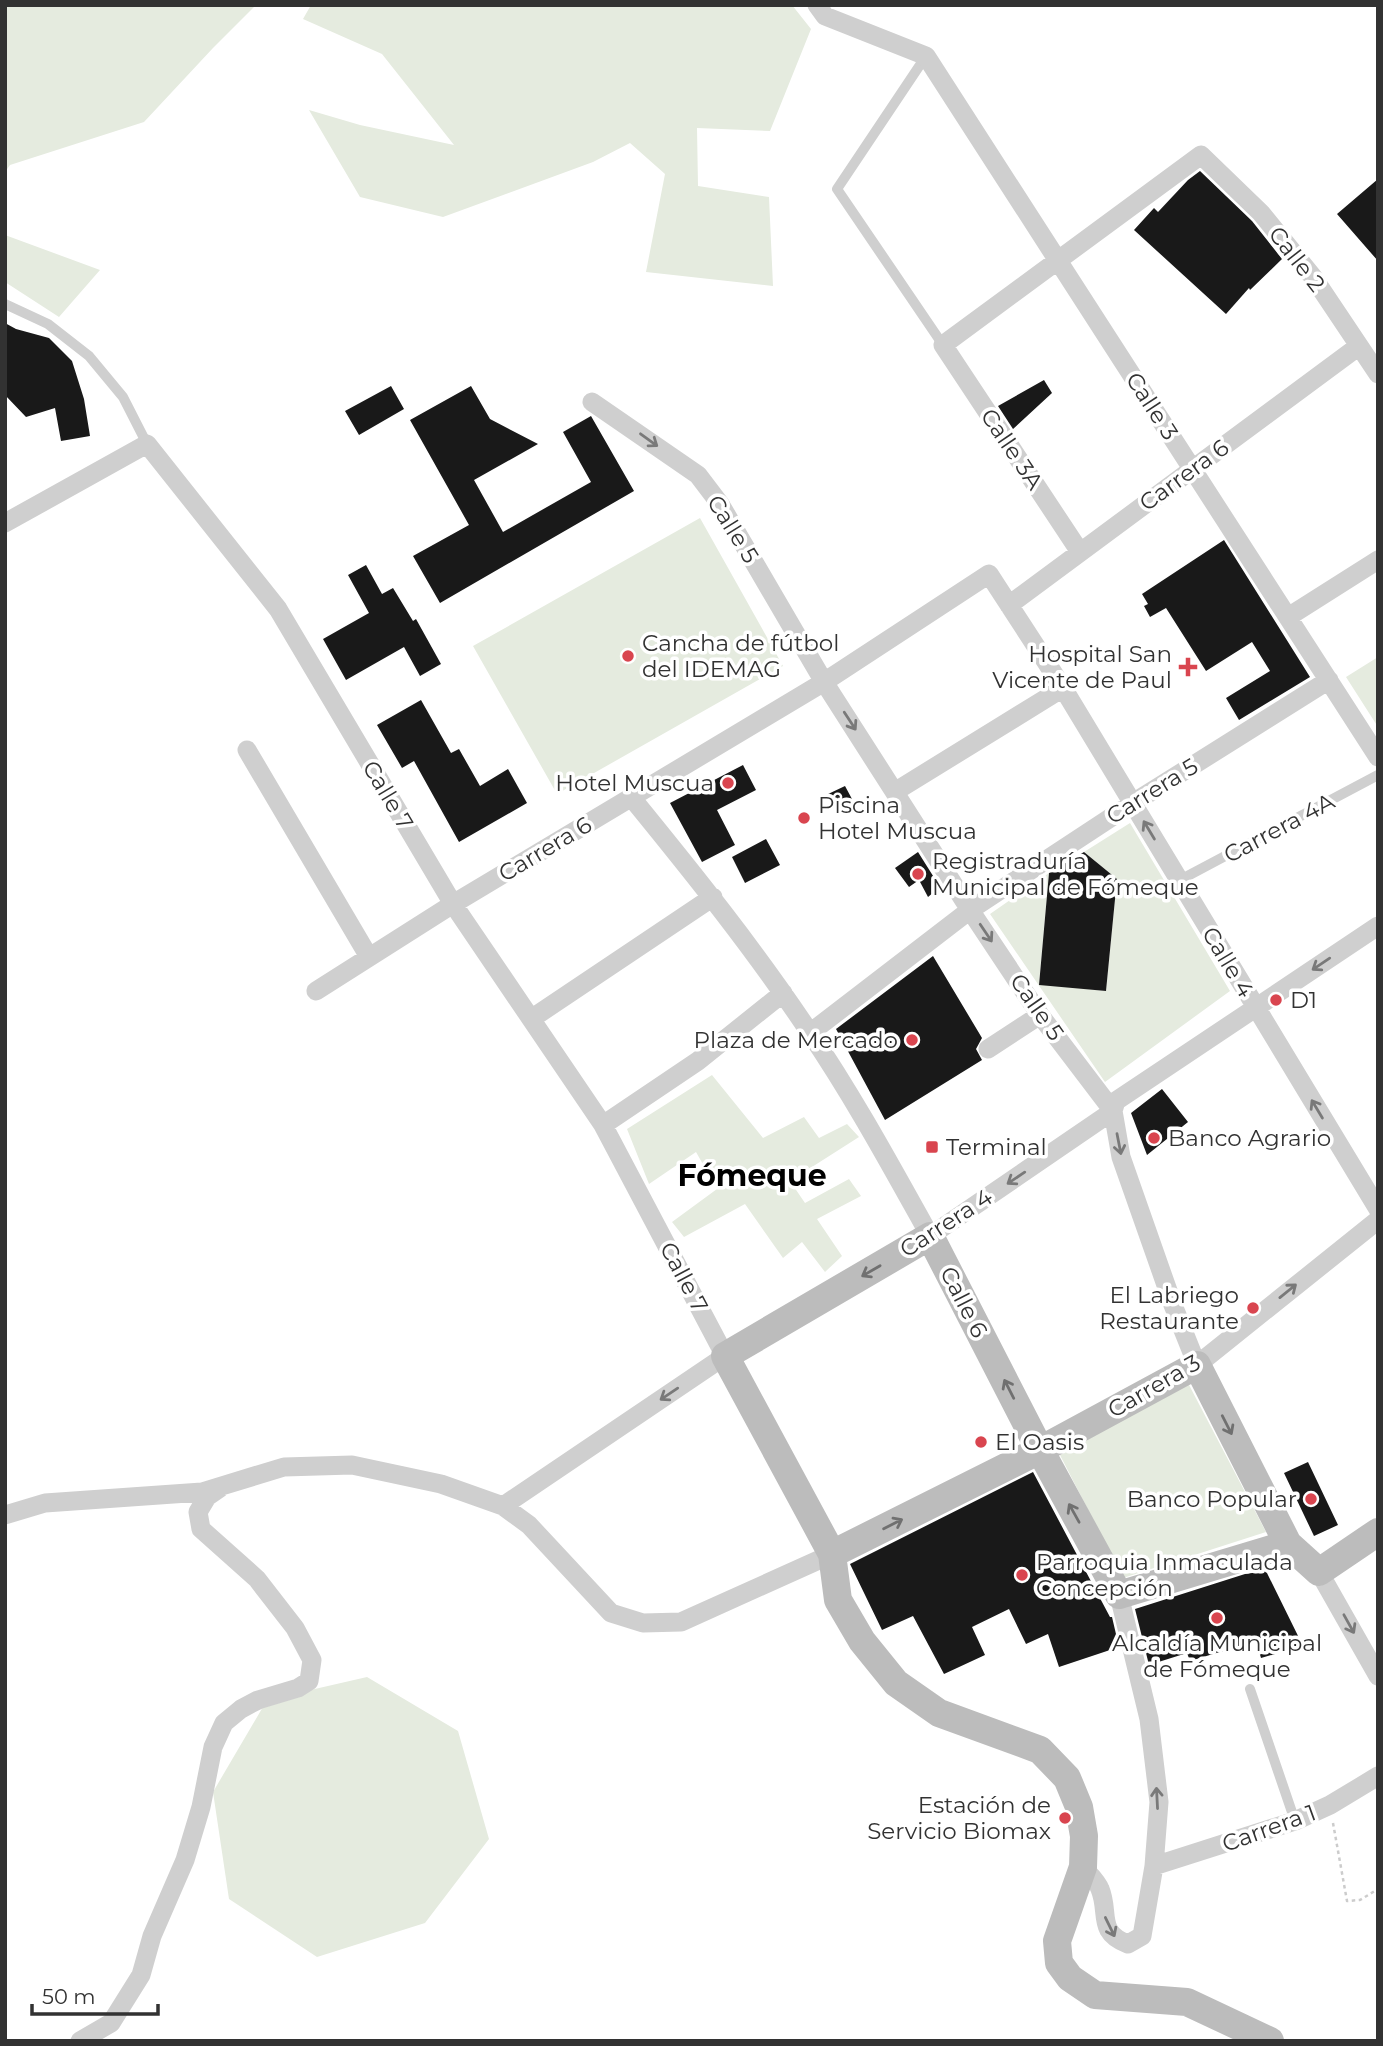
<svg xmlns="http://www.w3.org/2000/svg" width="1383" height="2046" font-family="Montserrat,sans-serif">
<rect width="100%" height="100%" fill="#fff"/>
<path fill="#e5ebdf" d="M5,5H256L213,48L144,122L10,165L5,172Z
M311,5H792L811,29L770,131L697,128L698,186L769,197L773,286L646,272L665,174L630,143L593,162L443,217L360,197L309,110L360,125L454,145L382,54L303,19Z
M5,235L100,270L59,317L5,282Z
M700,518L783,666L557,794L473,646Z
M1378,657V727L1346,677Z
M1130,823L1230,991L1105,1082L990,914L1049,873L1039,984L1106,991L1117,879L1084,852Z
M712,1075L763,1138L804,1117L819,1138L847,1124L859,1137L790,1181L805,1203L849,1179L861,1196L817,1219L842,1256L825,1272L802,1242L783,1258L745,1204L684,1237L672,1222L717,1189L696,1152L649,1184L627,1129Z
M1188,1383L1266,1532L1123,1578L1060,1455Z
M367,1677L458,1731L489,1839L425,1923L317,1957L229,1899L213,1792L267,1700Z"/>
<path fill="#191919" d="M1200,171L1252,221L1282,259L1250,290L1249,288L1226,314L1134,230L1154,208L1158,212L1188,180Z
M1378,179V261L1337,214Z
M5,323L16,329L49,338L72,361L84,399L90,436L61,441L55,408L26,417L5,395Z
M1044,380L1052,393L1013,429L998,406Z
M391,386L404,409L359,435L345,411Z
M471,386L490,419L538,444L474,480L503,532L591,482L563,432L591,416L634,491L440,603L413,556L469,525L410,420Z
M1224,540L1310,677L1239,720L1226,698L1270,671L1252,642L1206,671L1166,608L1150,617L1144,606L1148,604L1142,594Z
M366,565L382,594L393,588L413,621L416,619L441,664L420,676L404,647L346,680L323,639L369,613L348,575Z
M421,700L451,753L459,749L480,786L508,769L527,803L459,842L414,761L402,768L377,725Z
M743,765L756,790L717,810L735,845L702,862L670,803Z
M845,786L852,799L833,809L826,795Z
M766,839L780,865L745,883L732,857Z
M918,852L940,887L928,897L919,880L909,887L895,868Z
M1084,852L1117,879L1106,991L1039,985L1049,873Z
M933,956L982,1038L976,1049L982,1060L885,1120L836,1029Z
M1162,1089L1188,1122L1147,1155L1131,1113Z
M1308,1462L1338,1525L1314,1536L1284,1473Z
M1033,1472L1110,1617H1112L1119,1647L1059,1667L1048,1634L1026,1644L1009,1609L972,1627L985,1655L944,1674L913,1616L882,1630L850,1564Z
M1266,1571L1303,1646L1261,1658L1256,1641L1190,1661L1187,1653L1149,1665L1135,1609L1245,1574Z"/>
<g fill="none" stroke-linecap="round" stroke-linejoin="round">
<path stroke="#ccc" stroke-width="2.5" stroke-dasharray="3.5 3.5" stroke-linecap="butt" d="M1333,1823L1347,1901L1360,1900L1378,1889"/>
<path stroke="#cfcfcf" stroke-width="10" d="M926,56L837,189L943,345
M5,304L48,324L89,356L123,397L147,444
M1180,880L1378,775
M1250,1689L1295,1821"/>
<path stroke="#cfcfcf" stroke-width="19" d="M817,5L825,16L926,56L1378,757
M592,402L698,475L720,504L824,682L970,910L1040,1015L1113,1111L1121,1157L1173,1305L1197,1365L1378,1220
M5,523L147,444L278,609L453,904L603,1125L725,1356L503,1506
M1080,552L943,345L1201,155L1261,213L1313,277L1378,374
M1009,605L1359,346
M1288,617L1378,560
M247,750L369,957
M896,791L1063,688
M631,797C693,873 754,949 808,1030C853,1096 891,1166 930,1236L1113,1111L1116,1101L1378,926
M316,991L453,904L824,682L989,574L1063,688L1378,1209
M531,1019L713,897
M810,1033L970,910L1133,803L1329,680
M988,1049L1040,1015
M603,1125L698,1061L783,993
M5,1515L45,1503L202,1492L284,1467L352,1465L441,1484L503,1506L529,1525L611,1613L643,1623L681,1622L832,1554
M1319,1572L1378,1676
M1154,1866L1295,1821L1330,1805L1378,1776
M1083,1867C1088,1873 1097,1881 1100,1889C1110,1913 1096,1932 1128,1944L1142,1936L1154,1866L1159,1802L1149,1719L1119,1595
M80,2041L111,2023L141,1975L152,1936L185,1860L201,1807L213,1747L224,1723L241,1709L258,1700L298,1688L309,1681L312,1660L295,1628L257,1579L201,1529L198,1512L207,1497L220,1488"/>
<path stroke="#bcbcbc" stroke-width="28" d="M832,1554L1040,1450L1197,1365L1288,1544L1319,1572L1378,1532
M1270,2041L1187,2002L1095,1995L1070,1978L1059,1963L1057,1941L1083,1867L1084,1836L1079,1807L1067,1778L1040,1750L939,1713L896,1683L862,1641L838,1600L832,1554L725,1356L930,1236L1040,1450L1119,1595L1288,1544"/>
</g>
<defs><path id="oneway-shaft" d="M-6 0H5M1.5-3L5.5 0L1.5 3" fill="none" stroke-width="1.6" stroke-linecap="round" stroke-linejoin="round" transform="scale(1.75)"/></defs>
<g stroke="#797979">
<use href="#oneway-shaft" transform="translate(649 440) rotate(36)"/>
<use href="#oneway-shaft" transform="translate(850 721) rotate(57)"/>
<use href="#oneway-shaft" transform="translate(1149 830) rotate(-121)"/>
<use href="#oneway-shaft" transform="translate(986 933) rotate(56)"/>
<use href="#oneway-shaft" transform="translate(1321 964) rotate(146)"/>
<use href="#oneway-shaft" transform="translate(1317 1109) rotate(-121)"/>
<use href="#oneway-shaft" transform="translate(1119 1144) rotate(79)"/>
<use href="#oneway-shaft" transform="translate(1016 1178) rotate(146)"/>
<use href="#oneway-shaft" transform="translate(1288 1291) rotate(-39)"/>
<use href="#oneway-shaft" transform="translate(669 1394) rotate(146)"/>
<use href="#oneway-shaft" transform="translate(1349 1624) rotate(61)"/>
<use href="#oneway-shaft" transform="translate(1157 1798) rotate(-93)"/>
<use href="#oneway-shaft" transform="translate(1110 1927) rotate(64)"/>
</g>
<g stroke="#707070">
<use href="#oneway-shaft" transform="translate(871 1271) rotate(150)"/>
<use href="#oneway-shaft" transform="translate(1009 1389) rotate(-117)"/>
<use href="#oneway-shaft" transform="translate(1227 1425) rotate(63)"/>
<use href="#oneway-shaft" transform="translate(1074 1513) rotate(-119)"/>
<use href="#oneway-shaft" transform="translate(893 1524) rotate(-27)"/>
</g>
<g fill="#d9454f" stroke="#fff" stroke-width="2.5">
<circle cx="628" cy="656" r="7"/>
<path d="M1184.5 656.5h7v7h7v7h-7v7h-7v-7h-7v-7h7z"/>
<circle cx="728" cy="783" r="7"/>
<circle cx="804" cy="818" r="7"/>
<circle cx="918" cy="874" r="7"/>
<circle cx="1276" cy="1000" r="7"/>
<circle cx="912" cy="1040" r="7"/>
<circle cx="1154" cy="1138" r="7"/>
<rect x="925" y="1140" width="14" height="14" rx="3.5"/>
<circle cx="1253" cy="1308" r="7"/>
<circle cx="981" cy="1442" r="7"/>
<circle cx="1311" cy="1499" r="7"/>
<circle cx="1022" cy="1575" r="7"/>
<circle cx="1217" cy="1618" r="7"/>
<circle cx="1065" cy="1818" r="7"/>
</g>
<g text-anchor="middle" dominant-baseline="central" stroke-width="7" stroke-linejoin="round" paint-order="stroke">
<g font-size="23" fill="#323232" stroke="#fff">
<text transform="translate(1297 259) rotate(52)">Calle 2</text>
<text transform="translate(1152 406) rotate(57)">Calle 3</text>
<text transform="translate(1012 449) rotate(56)">Calle 3A</text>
<text transform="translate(1184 475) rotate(-36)">Carrera 6</text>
<text transform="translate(733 529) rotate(58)">Calle 5</text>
<text transform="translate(1152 791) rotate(-32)">Carrera 5</text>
<text transform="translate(388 795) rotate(59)">Calle 7</text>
<text transform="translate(1279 828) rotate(-28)">Carrera 4A</text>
<text transform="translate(545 849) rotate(-31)">Carrera 6</text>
<text transform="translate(1228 962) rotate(59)">Calle 4</text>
<text transform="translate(1037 1007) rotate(55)">Calle 5</text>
<text transform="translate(946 1223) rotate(-33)">Carrera 4</text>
<text transform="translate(684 1277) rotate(62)">Calle 7</text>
<text transform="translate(964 1302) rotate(63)">Calle 6</text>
<text transform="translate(1154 1386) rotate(-30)">Carrera 3</text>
<text transform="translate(1269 1828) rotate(-20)">Carrera 1</text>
</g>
<g font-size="23" fill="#323232" stroke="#fff" text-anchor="start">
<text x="642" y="643">Cancha de fútbol<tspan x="642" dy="26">del IDEMAG</tspan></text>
<text x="1172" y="654" text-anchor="end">Hospital San<tspan x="1172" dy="26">Vicente de Paul</tspan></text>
<text x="714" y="783" text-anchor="end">Hotel Muscua</text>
<text x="818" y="805">Piscina<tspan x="818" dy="26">Hotel Muscua</tspan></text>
<text x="932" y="861">Registraduría<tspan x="932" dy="26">Municipal de Fómeque</tspan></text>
<text x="1290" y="1000">D1</text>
<text x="898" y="1040" text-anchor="end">Plaza de Mercado</text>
<text x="1168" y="1138">Banco Agrario</text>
<text x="946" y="1147">Terminal</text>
<text x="1239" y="1295" text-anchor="end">El Labriego<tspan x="1239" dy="26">Restaurante</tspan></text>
<text x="995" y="1442">El Oasis</text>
<text x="1297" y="1499" text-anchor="end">Banco Popular</text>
<text x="1036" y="1562">Parroquia Inmaculada<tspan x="1036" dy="26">Concepción</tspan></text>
<text x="1217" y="1643" text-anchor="middle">Alcaldía Municipal<tspan x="1217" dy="26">de Fómeque</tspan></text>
<text x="1051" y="1805" text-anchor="end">Estación de<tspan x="1051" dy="26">Servicio Biomax</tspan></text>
</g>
<g font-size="30" font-weight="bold" fill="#000" stroke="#fff">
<text x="752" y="1175">Fómeque</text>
</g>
</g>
<rect width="1383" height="2046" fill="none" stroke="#323232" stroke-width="14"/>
<path d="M32 2004v10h126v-10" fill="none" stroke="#323232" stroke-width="3.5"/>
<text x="42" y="2004" font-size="21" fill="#323232" stroke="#ffffff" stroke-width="5" paint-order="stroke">50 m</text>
</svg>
